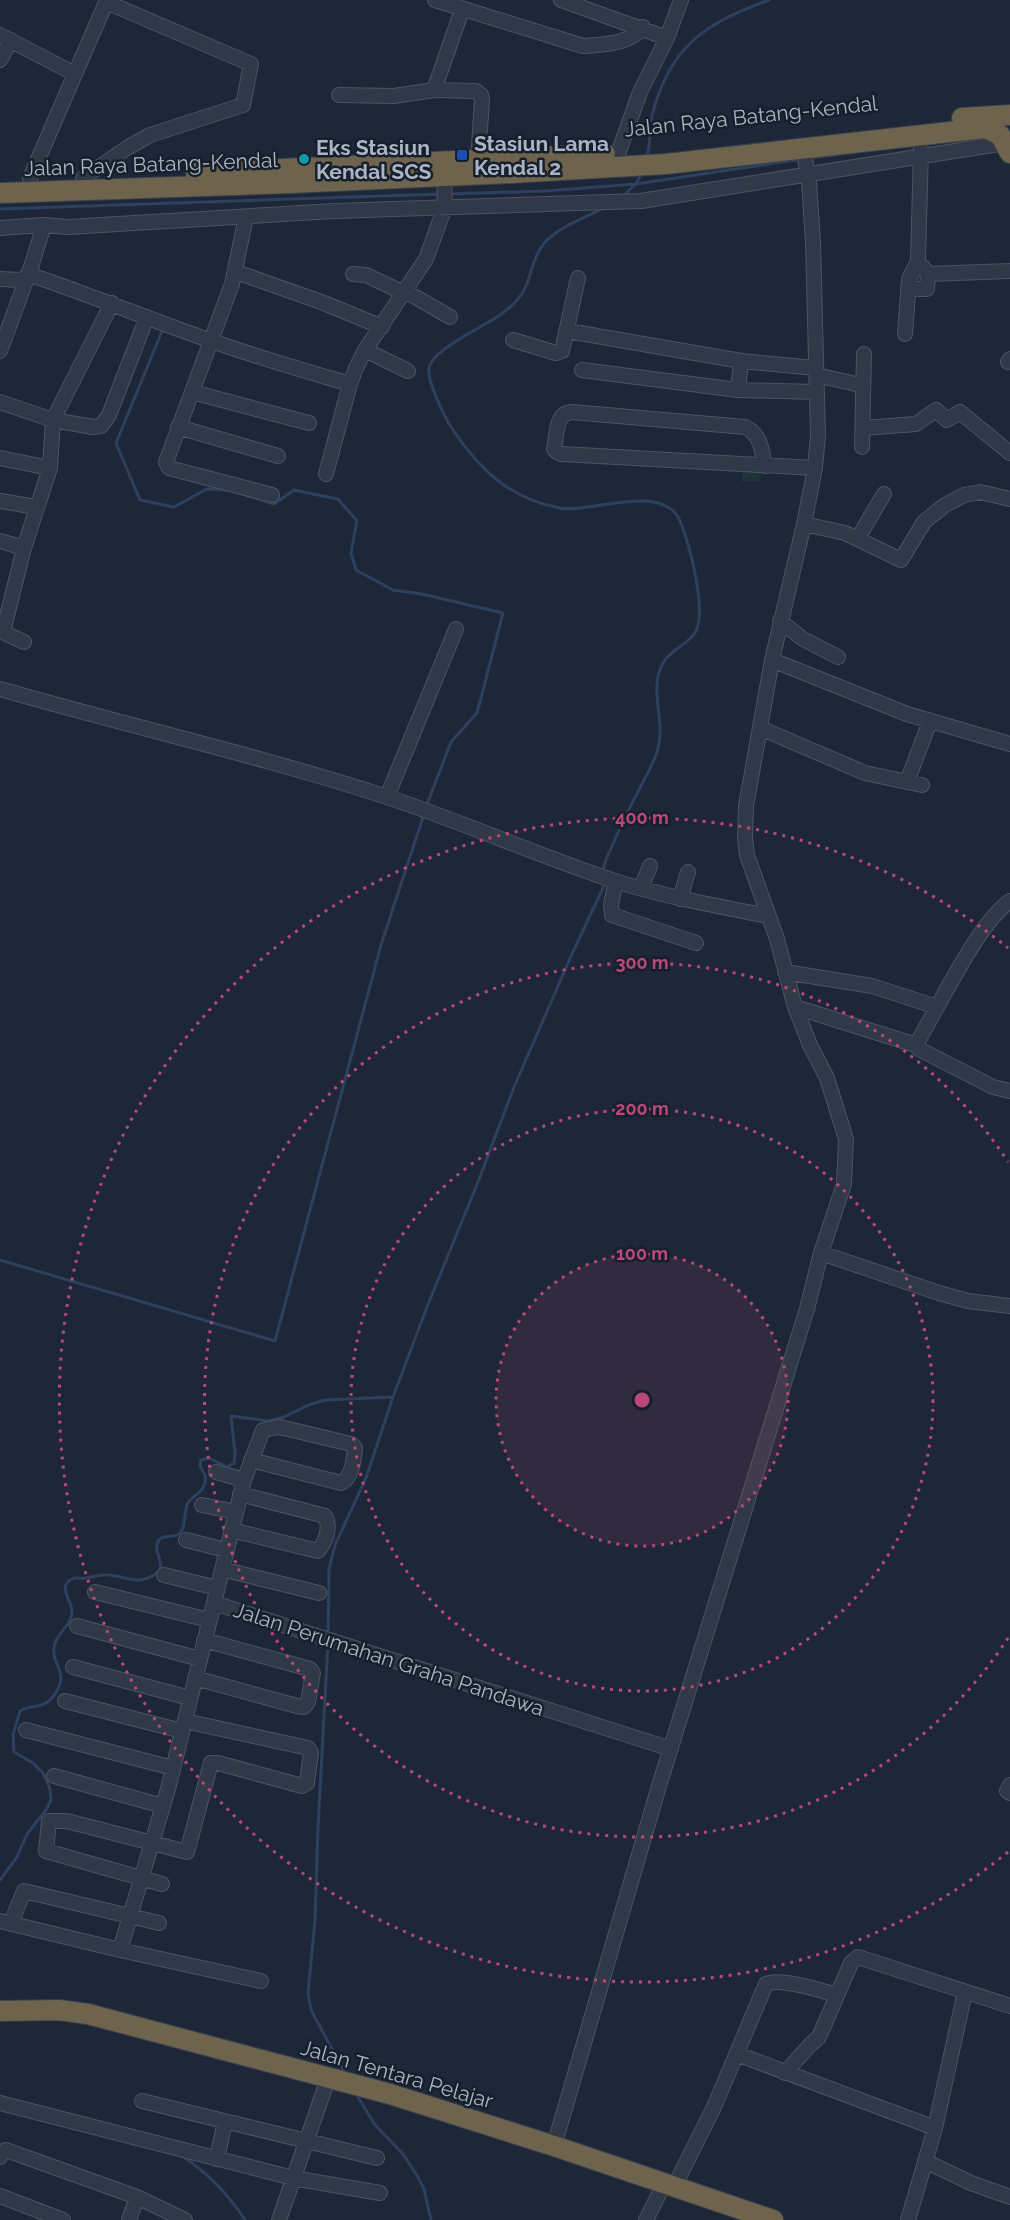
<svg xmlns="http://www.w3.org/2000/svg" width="1010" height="2220" font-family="Raleway,sans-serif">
<rect width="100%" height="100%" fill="#1d2737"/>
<path fill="#1f3438" d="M743,466L762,467L760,481L742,482Z"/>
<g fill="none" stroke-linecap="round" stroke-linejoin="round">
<path stroke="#2d405e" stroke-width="3" d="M647,157C651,143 649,129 652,116C669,47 705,23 769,0
M809,158L835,155
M448,194L545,191L636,184L802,159
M622,197L636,184L642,172
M0,209L441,194
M163,329L116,443L140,500L174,507L207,489L226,490
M236,492L274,504L294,490L338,499L357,521L351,553L356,570L393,590L422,594L503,613L477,713L451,742L426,807
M603,871C604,862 609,853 613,844C621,825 630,806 640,788C646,775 655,762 658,748C666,721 648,689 663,663C670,650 687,645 695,633C708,613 689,542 680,521C663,481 591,514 559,508C509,498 480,470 453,430C445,418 427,382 429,368C432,350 482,327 497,317C509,309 521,299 526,286C532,272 533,258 542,246C556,227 584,219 603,208
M0,1260L275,1341L381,945L424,814
M328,1636L329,1569L335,1545L366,1478L393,1397L427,1307L478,1182L514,1087L572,954L603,888L604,881
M328,1643L318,1827L315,1920L308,1993L311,2010L345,2073
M0,1880L17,1857L27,1834L46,1810L51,1800L50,1789L43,1773L33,1763L14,1752L13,1735L20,1711C32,1703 42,1712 55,1694C70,1671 51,1666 54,1647C56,1632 72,1627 72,1611C72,1601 57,1586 72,1579C76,1577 81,1579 85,1578C93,1577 100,1574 108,1575C122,1575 133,1584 148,1578C173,1567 153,1557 157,1544C160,1532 173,1540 180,1533C187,1526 183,1512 188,1503C193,1495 203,1493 205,1483C207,1476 203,1472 200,1466L201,1460L209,1458L227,1467L234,1463L235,1453L231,1416L269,1421L284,1417L311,1404L326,1400L393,1397
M355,2092L375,2125L403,2154L418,2177L424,2189L431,2220
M182,2156C208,2173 228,2194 245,2220"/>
<defs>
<path id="minor" d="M435,0L583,46C602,45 631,44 643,27
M561,0L667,38
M0,35L75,74
M0,60L11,40
M434,90L462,10
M339,95L394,96L434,90L476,91L481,95L482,100L478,160
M618,154L640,92L667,38L681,0
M30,178L107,0
M83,178L127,148L150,135L243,105L251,64L106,2
M246,217L232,284L166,462L169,468L272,495
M44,225L31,267L32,274L37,277C95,297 151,320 209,340C256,357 302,370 350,384
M0,228L44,225L68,227L334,211L641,201L1005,143
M236,272L324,303L382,327
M353,274L366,275L404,293
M928,274L1010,271
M0,279L19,280L28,277
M909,285L917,289H927L928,274L923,267
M405,291L450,317
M568,331L741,361
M905,334L909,279L918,261L921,149
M513,340L556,353L562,351L578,278
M365,350L408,371
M0,351L31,267
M1008,362L1010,359
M582,370L738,390L741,361L815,368
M816,375L856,384
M738,390L817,392
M192,392L309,423
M0,402L53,420L93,427L101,426L109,415L147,317
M178,427L278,456
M863,428L916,424L936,410L947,420L960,412L1010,453
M862,447L864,354
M0,458L50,468
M765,466C762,451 761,434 745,427L572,412C555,413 557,435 554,449L557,452L562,454L815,468
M326,474L350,384L356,368L365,350L426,259L445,207L444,176
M0,501L36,507
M804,524L845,533L901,560L924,522L945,505L964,495L980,492L1010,499
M858,538L884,494
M0,541L24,548
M780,621L803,639L838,657
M0,631L24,642
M3,632L24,548L50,468L53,420L112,303
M772,660L907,714L1010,744
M0,689C128,726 257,755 384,796C463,822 539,856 618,882C667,897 717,906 768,916
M760,728L865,773L922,785
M907,782L930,721
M387,797L456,629
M616,881L611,904L612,915L696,943
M641,888L650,866
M680,899L688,872
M785,972L872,986L937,1007C954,977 983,920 1010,901
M795,1007L916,1045L919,1049L993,1087L1010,1091
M916,1045L937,1007
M821,1253L939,1293L968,1301L1010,1306
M251,1460L341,1483C352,1478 354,1460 355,1448L351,1444L284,1428L278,1427L263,1430L244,1480L214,1603L671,1749
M216,1472L244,1480
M202,1505L236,1512
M231,1530L318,1551C326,1542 331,1526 325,1516L240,1494
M186,1540L226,1550
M222,1569L319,1593
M164,1575L217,1588
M95,1592L209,1620
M214,1603L168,1789L120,1950L261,1981
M77,1626L200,1659
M73,1667L190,1698
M195,1678L297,1706L304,1707L308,1702L313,1673L310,1669L204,1640
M65,1701L182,1731
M26,1730L173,1768
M54,1776L163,1806
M1010,1785L1007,1791L1010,1793
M162,1884L46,1851L49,1821H67L187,1852L211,1763H218L302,1786L307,1783L311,1752L308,1748L185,1721
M0,1921L120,1950
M11,1923L24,1891L159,1923
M737,2054L935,2128
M785,2073L810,2045L819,2037L851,1963L858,1957L1010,2006
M142,2101L377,2158
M0,2103L293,2178L380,2193
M554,2146L659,1786L807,1309L821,1253L844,1184L846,1139L827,1078L810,1045L795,1007L777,939L747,855L745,838L746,806L772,660L804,524L815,468L818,435L813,242L809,181L803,148
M0,2157L2,2152L6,2150L137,2197L185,2220
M217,2159L225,2121
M925,2161L971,2183L1010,2197
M674,2187L714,2107L766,1984C780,1977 822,1991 837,1995
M0,2196L63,2220
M129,2220L137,2197
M279,2220L328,2079
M646,2220L664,2184
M908,2220L935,2128L965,1992"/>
<path id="highway" d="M962,118L1010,115
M196,173L605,154
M0,193L291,183L511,173L666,164L985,128L1000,135L1010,153
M0,2011L59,2010L88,2014L390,2094L554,2146L773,2220"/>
</defs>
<use href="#minor" stroke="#4c5463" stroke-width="16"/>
<use href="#highway" stroke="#39414f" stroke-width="22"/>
<use href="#minor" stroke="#313948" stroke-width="14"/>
<use href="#highway" stroke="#6e634d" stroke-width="20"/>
</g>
<circle cx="642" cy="1400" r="146" fill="#bb477b" fill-opacity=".12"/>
<g fill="none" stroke="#bb477b" stroke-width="3" stroke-dasharray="3 6">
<circle cx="642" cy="1400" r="146"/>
<circle cx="642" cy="1400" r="291"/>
<path d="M1008 1638A437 437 0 1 1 1008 1162"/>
<path d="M1008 1852A582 582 0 1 1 1008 948"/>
</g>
<rect fill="#1a4fb4" stroke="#171f2c" stroke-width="2" x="456" y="149" width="12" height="12" rx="3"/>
<circle fill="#0f9aa8" stroke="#171f2c" stroke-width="2" cx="304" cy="159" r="6"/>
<g text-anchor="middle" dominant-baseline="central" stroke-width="5" stroke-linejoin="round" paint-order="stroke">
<g font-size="21" fill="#aab4c5" stroke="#171f2c">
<text transform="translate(751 116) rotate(-6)">Jalan Raya Batang-Kendal</text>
<text transform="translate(151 164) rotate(-2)">Jalan Raya Batang-Kendal</text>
<text transform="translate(389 1659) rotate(18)">Jalan Perumahan Graha Pandawa</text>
<text transform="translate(397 2074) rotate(16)">Jalan Tentara Pelajar</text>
</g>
<g font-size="21" font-weight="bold" fill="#aab4c5" stroke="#171f2c" text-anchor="start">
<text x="474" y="143">Stasiun Lama<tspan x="474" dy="24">Kendal 2</tspan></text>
<text x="316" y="147">Eks Stasiun<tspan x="316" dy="24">Kendal SCS</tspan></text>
</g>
</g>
<circle cx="642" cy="1400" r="9" fill="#bb477b" stroke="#171f2c" stroke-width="3"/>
<g font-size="18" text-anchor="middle" font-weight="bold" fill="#bb477b" stroke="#171f2c" stroke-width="5" stroke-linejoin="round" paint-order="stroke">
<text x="642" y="824">400 m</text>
<text x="642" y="969">300 m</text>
<text x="642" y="1115">200 m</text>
<text x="642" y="1260">100 m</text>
</g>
</svg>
